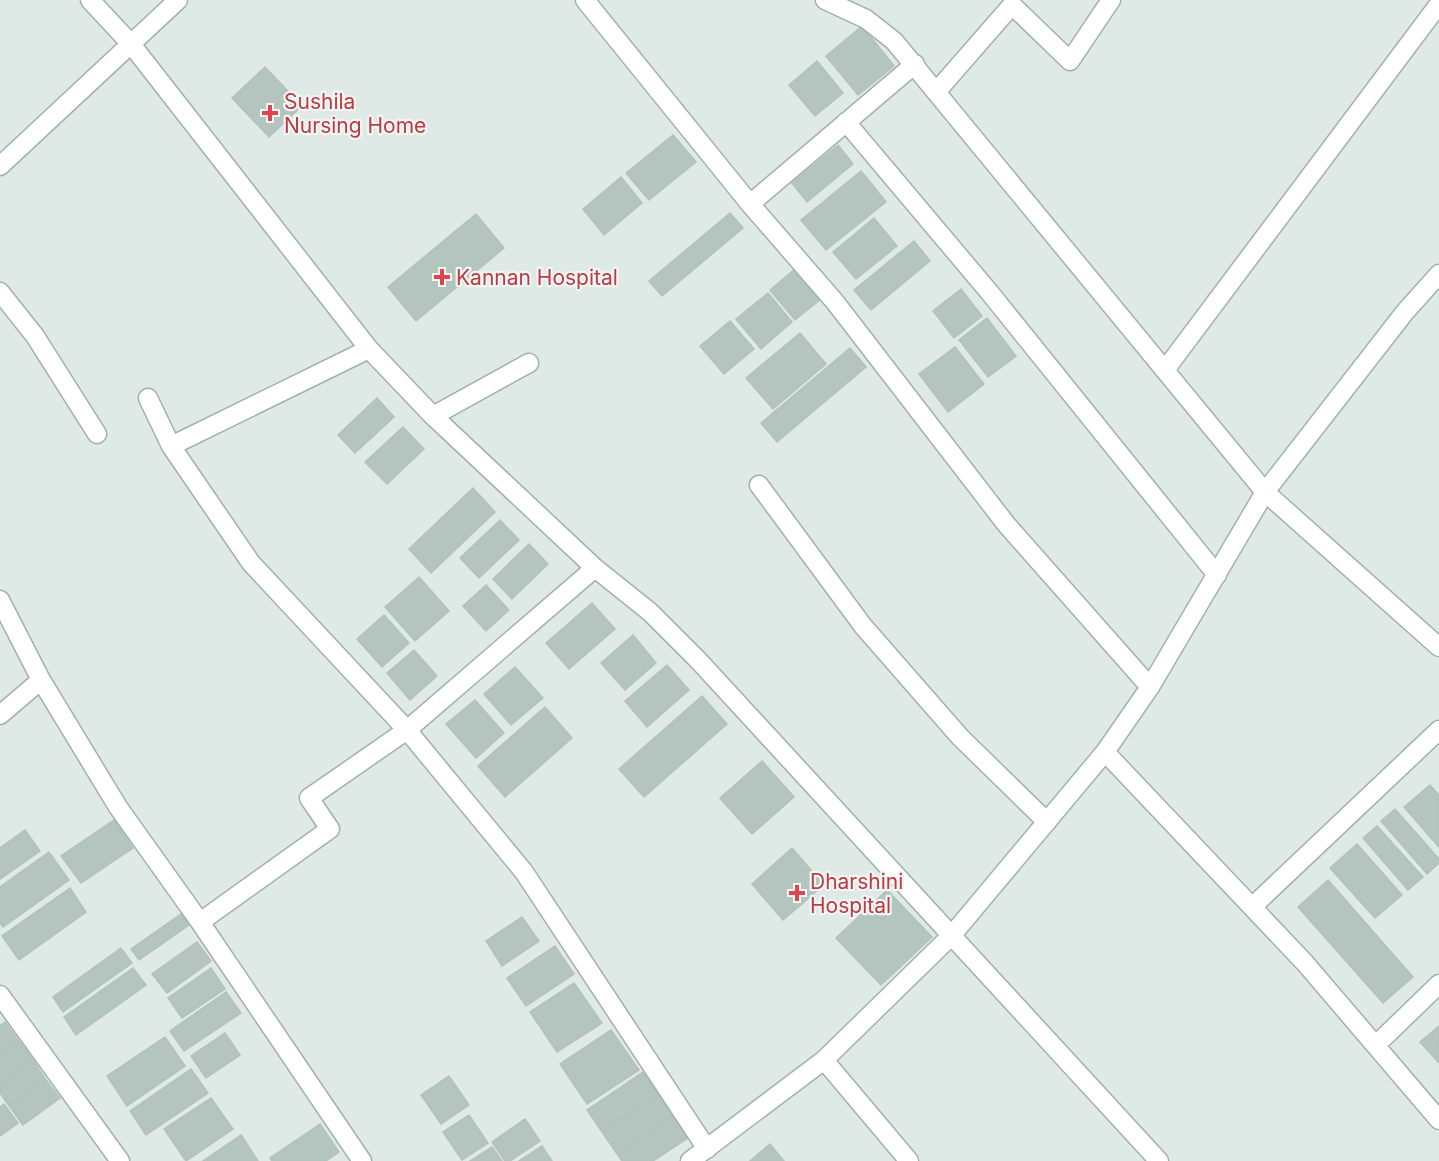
<svg xmlns="http://www.w3.org/2000/svg" width="1439" height="1161" font-family="Inter,sans-serif">
<rect width="100%" height="100%" fill="#dfe9e6"/>
<path fill="#b4c4bf" stroke="#b2c2be" stroke-width="1.5" d="M862,26L894,66L858,95L826,56Z
M817,61L843,93L815,116L789,85Z
M265,67L302,106L269,137L232,98Z
M673,135L696,162L649,200L626,173Z
M838,145L853,164L807,202L792,183Z
M861,171L886,202L826,250L801,220Z
M621,177L642,203L604,235L583,209Z
M730,213L743,228L662,296L649,281Z
M476,214L504,248L416,321L388,287Z
M874,218L897,246L856,279L833,252Z
M914,241L930,261L871,310L854,290Z
M795,269L821,299L795,320L770,290Z
M961,289L982,316L954,338L933,311Z
M768,293L792,322L761,349L736,319Z
M987,318L1016,356L988,377L959,340Z
M730,321L754,349L724,374L700,346Z
M800,333L826,364L773,409L746,378Z
M955,347L984,384L948,412L919,374Z
M850,348L866,367L777,442L761,423Z
M377,398L394,417L355,453L338,435Z
M403,427L424,449L387,484L365,462Z
M473,488L495,512L431,573L409,549Z
M500,520L519,540L479,578L460,558Z
M529,544L548,564L512,599L493,579Z
M419,577L449,611L415,641L385,607Z
M486,585L509,610L486,631L463,606Z
M592,603L615,629L569,669L546,643Z
M384,615L409,643L382,667L357,639Z
M633,635L656,663L625,690L601,663Z
M414,650L437,676L410,700L387,673Z
M667,665L689,690L647,727L625,701Z
M515,667L543,698L511,725L484,694Z
M702,696L727,724L644,797L619,769Z
M475,700L504,733L476,758L446,724Z
M545,707L572,738L505,797L478,766Z
M762,761L794,797L752,834L720,798Z
M1430,785L1439,795V847L1404,807Z
M1395,809L1439,859V863L1427,874L1381,821Z
M114,820L133,848L81,883L61,856Z
M1377,826L1423,877L1408,890L1363,838Z
M25,830L40,851L0,879V848Z
M1357,844L1402,895L1375,918L1330,868Z
M792,848L824,885L783,920L752,884Z
M49,852L69,880L3,927L0,923V887Z
M1328,880L1413,977L1383,1003L1298,907Z
M70,888L86,912L19,960L2,936Z
M887,890L932,937L881,985L836,938Z
M181,914L189,925L139,960L131,949Z
M522,917L539,941L502,966L486,941Z
M197,942L211,961L167,993L152,974Z
M555,946L574,974L526,1006L507,978Z
M121,948L132,963L63,1012L53,997Z
M133,968L146,985L76,1035L64,1017Z
M211,968L225,989L182,1018L168,998Z
M574,983L602,1023L557,1052L530,1012Z
M226,992L241,1013L184,1051L170,1031Z
M5,1022L19,1041L0,1055V1026Z
M1439,1026V1063L1420,1042Z
M611,1030L639,1070L587,1104L560,1064Z
M225,1033L240,1055L206,1078L191,1056Z
M165,1037L185,1066L127,1106L107,1076Z
M19,1041L33,1060L0,1083V1055Z
M33,1060L46,1080L9,1106L0,1093V1083Z
M191,1069L208,1093L146,1135L130,1111Z
M643,1072L658,1094L602,1132L587,1110Z
M449,1076L469,1105L441,1124L421,1095Z
M46,1080L60,1098L23,1125L9,1106Z
M658,1094L673,1116L617,1154L602,1132Z
M211,1098L233,1129L186,1161L164,1129Z
M4,1104L18,1123L0,1136V1107Z
M469,1115L488,1143L462,1160L443,1132Z
M673,1116L688,1138L653,1161H622L617,1154Z
M525,1119L540,1141L510,1161H505L492,1142Z
M320,1124L339,1152L326,1161H272L270,1158Z
M241,1135L258,1161H203Z
M770,1144L784,1161H750Z
M542,1146L552,1161H519Z
M492,1147L502,1161H470Z"/>
<g fill="none" stroke-linecap="round" stroke-linejoin="round">
<defs>
<path id="street" d="M90,0L131,44L369,349L433,416L595,568L650,612L698,660L1159,1161
M585,0L750,204L835,302L1006,524L1150,687
M825,0L866,19L894,41L1265,492L1439,647
M937,91L1012,5L1070,61L1111,0
M846,122L990,293L1217,575
M0,166L178,0
M750,204L915,64
M0,292L35,336L97,434
M1165,370L1439,4
M148,398L171,446L251,563L407,730L524,872L707,1149
M433,416L529,363
M171,446L369,349
M759,485L863,626L960,737L1047,822
M0,600L41,680L118,807L200,922L362,1161
M0,715L41,680
M1105,752L1305,963L1439,1120
M1252,907L1439,730
M200,922L330,829L309,798L407,730L595,568
M0,995L120,1161
M1376,1045L1439,984
M824,1060L909,1161"/>
<path id="secondary" d="M690,1161L824,1060L952,935L1105,752L1150,687L1265,492L1405,312L1439,274"/>
</defs>
<use href="#street" stroke="#a2b0ad" stroke-width="21"/>
<use href="#secondary" stroke="#9fb4af" stroke-width="21"/>
<use href="#street" stroke="#fff" stroke-width="18"/>
<use href="#secondary" stroke="#fff" stroke-width="18"/>
</g>
<g fill="#e0444e" stroke="#eff6f4" stroke-width="2">
<path d="M267 104h6v6h6v6h-6v6h-6v-6h-6v-6h6z"/>
<path d="M439 268h6v6h6v6h-6v6h-6v-6h-6v-6h6z"/>
<path d="M794 884h6v6h6v6h-6v6h-6v-6h-6v-6h6z"/>
</g>
<g text-anchor="middle" dominant-baseline="central" stroke-width="4.5" stroke-linejoin="round" paint-order="stroke">
<g font-size="21" fill="#be3a42" stroke="#eff6f4" text-anchor="start">
<text x="284" y="101">Sushila<tspan x="284" dy="24">Nursing Home</tspan></text>
<text x="456" y="277">Kannan Hospital</text>
<text x="810" y="881">Dharshini<tspan x="810" dy="24">Hospital</tspan></text>
</g>
</g>
</svg>
